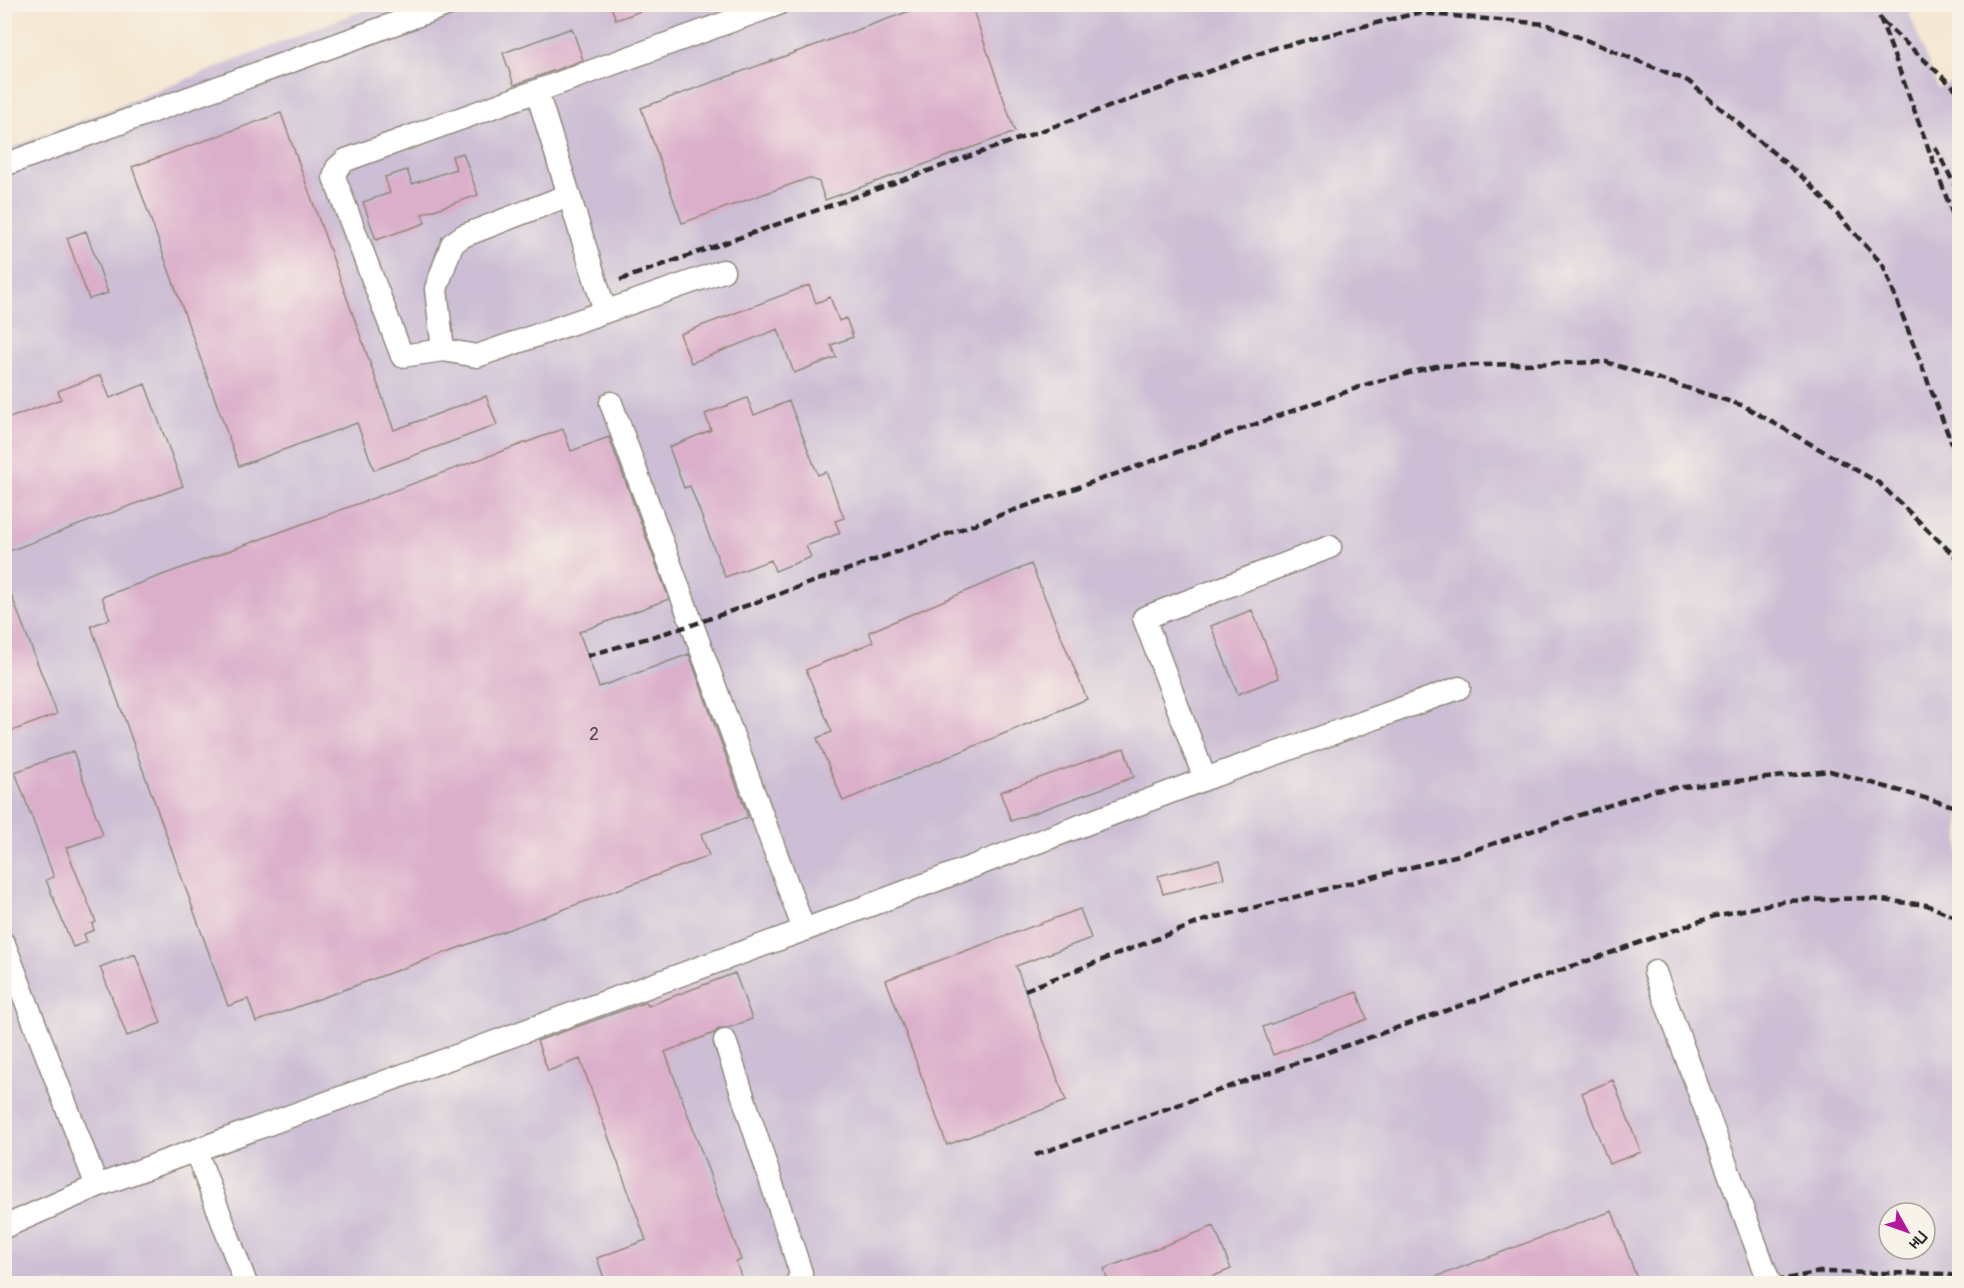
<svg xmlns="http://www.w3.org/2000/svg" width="1964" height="1288" font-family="Pangolin,sans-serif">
<rect width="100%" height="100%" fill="#f7f3e8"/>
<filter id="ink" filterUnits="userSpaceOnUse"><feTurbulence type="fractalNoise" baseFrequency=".0167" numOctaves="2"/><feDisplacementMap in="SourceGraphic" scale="12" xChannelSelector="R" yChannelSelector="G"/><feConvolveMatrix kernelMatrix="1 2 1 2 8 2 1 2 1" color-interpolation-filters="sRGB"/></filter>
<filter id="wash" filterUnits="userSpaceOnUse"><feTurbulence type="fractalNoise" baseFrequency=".008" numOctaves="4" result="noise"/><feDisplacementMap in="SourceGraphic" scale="24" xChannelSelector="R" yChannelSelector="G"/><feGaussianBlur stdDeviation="1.35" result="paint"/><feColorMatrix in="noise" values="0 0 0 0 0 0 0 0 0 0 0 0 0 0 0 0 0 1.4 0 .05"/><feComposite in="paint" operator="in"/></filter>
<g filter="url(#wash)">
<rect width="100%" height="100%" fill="#f5e7d2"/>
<path fill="#ccbed4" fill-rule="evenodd" d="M380,4H1906L1938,88L1959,79V1283L5,1284V150ZM1889,1213H1925V1249H1889Z"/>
<g id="blocks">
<path fill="#dbafca" d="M610,4H655V6L616,20Z
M929,4H971L1015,132L825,200L819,182L809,178L682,223L641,108Z
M572,28L583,60L514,85L503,53Z
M281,113L394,430L486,396L497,425L374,470L357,423L239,466L132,167Z
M463,153L478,195L422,214L425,223L376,240L363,202L390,193L385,177L407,170L412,184L456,169L452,156Z
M86,231L108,293L89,299L67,238Z
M809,285L816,303L830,297L839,321L846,318L853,337L831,345L836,357L794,373L778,329L691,363L680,334Z
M101,375L110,398L145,384L183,486L4,553V420L61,399L58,391Z
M747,398L754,415L789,401L818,475L826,472L844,518L835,521L840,533L806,546L811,557L775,571L771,560L725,577L690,486L684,488L669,447L711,430L705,414Z
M563,429L571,451L609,437L669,599L579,632L599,687L689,654L748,817L701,834L709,856L256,1022L248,999L228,1006L91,626L110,619L102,597Z
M1031,564L1087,699L843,801L817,738L832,732L806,670L873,642L869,632Z
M4,576L57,714L4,734Z
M1252,610L1279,678L1238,694L1211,626Z
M1124,748L1134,777L1011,821L1000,792Z
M73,751L103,835L66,848L96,922L92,924L94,930L84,934L87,942L73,947L46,880L54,877L15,772Z
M1219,860L1224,878L1163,894L1158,876Z
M1080,909L1091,938L1016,966L1066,1101L947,1145L886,980Z
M135,954L161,1023L127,1036L100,967Z
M735,973L752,1019L728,1028H720L714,1033L665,1052L741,1260L736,1262L744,1284H662L661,1279L650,1284H606L597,1258L646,1240L580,1059L548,1071L537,1041L646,1002L648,1006Z
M1357,992L1367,1019L1273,1055L1263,1027Z
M1613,1080L1641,1152L1609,1164L1582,1093Z
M1612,1211L1639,1284H1423L1422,1282Z
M1214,1226L1231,1269L1194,1284H1109L1104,1269Z"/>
</g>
</g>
<g filter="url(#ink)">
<use href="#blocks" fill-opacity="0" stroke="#90897e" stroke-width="1.5"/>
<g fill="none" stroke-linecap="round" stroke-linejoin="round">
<defs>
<path id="minor" d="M537,92L605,311
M4,165L449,4
M723,271L477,356L443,350L402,356L334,177L337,168L346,160L778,4
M443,350L436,289L452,244L463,236L569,195
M611,403L804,930
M1205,779L1144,618L1330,547
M4,944L97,1186
M1655,972L1770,1284
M725,1041L801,1273L797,1284
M196,1151L246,1284
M4,1227L97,1186L804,930L1205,779L1459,688"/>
</defs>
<use href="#minor" stroke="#90897e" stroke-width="25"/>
<use href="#minor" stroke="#fff" stroke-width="22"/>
<path stroke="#2b2b2b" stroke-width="4.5" stroke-dasharray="9 4.5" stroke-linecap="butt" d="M1875,4L1960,234
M1882,21L1960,93
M1935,147L1960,195
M620,280L1275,48L1417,13L1546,24L1688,81L1808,182L1883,265L1960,465
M587,656L692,625L1368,384L1436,366L1606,362L1744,406L1879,483L1960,561
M1025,990L1205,920L1459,855L1655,790L1830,771L1960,808
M1035,1155L1715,916L1785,901L1864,898L1927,905L1960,919
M1761,1284L1820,1272L1946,1274L1960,1277"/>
</g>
</g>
<g text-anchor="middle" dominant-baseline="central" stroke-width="4.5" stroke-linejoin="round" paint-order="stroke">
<g font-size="18" fill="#574c53">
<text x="594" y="734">2</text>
</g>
</g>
<rect width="1964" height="1288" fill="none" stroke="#f7f3e8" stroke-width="24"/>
<g transform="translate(1907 1231) rotate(130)"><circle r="28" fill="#f7f3e8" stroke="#a5a39c" stroke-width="1.5"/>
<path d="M0-4.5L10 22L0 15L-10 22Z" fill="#b5179e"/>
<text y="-9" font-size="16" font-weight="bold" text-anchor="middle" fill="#2b2b2b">Пн</text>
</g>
</svg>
